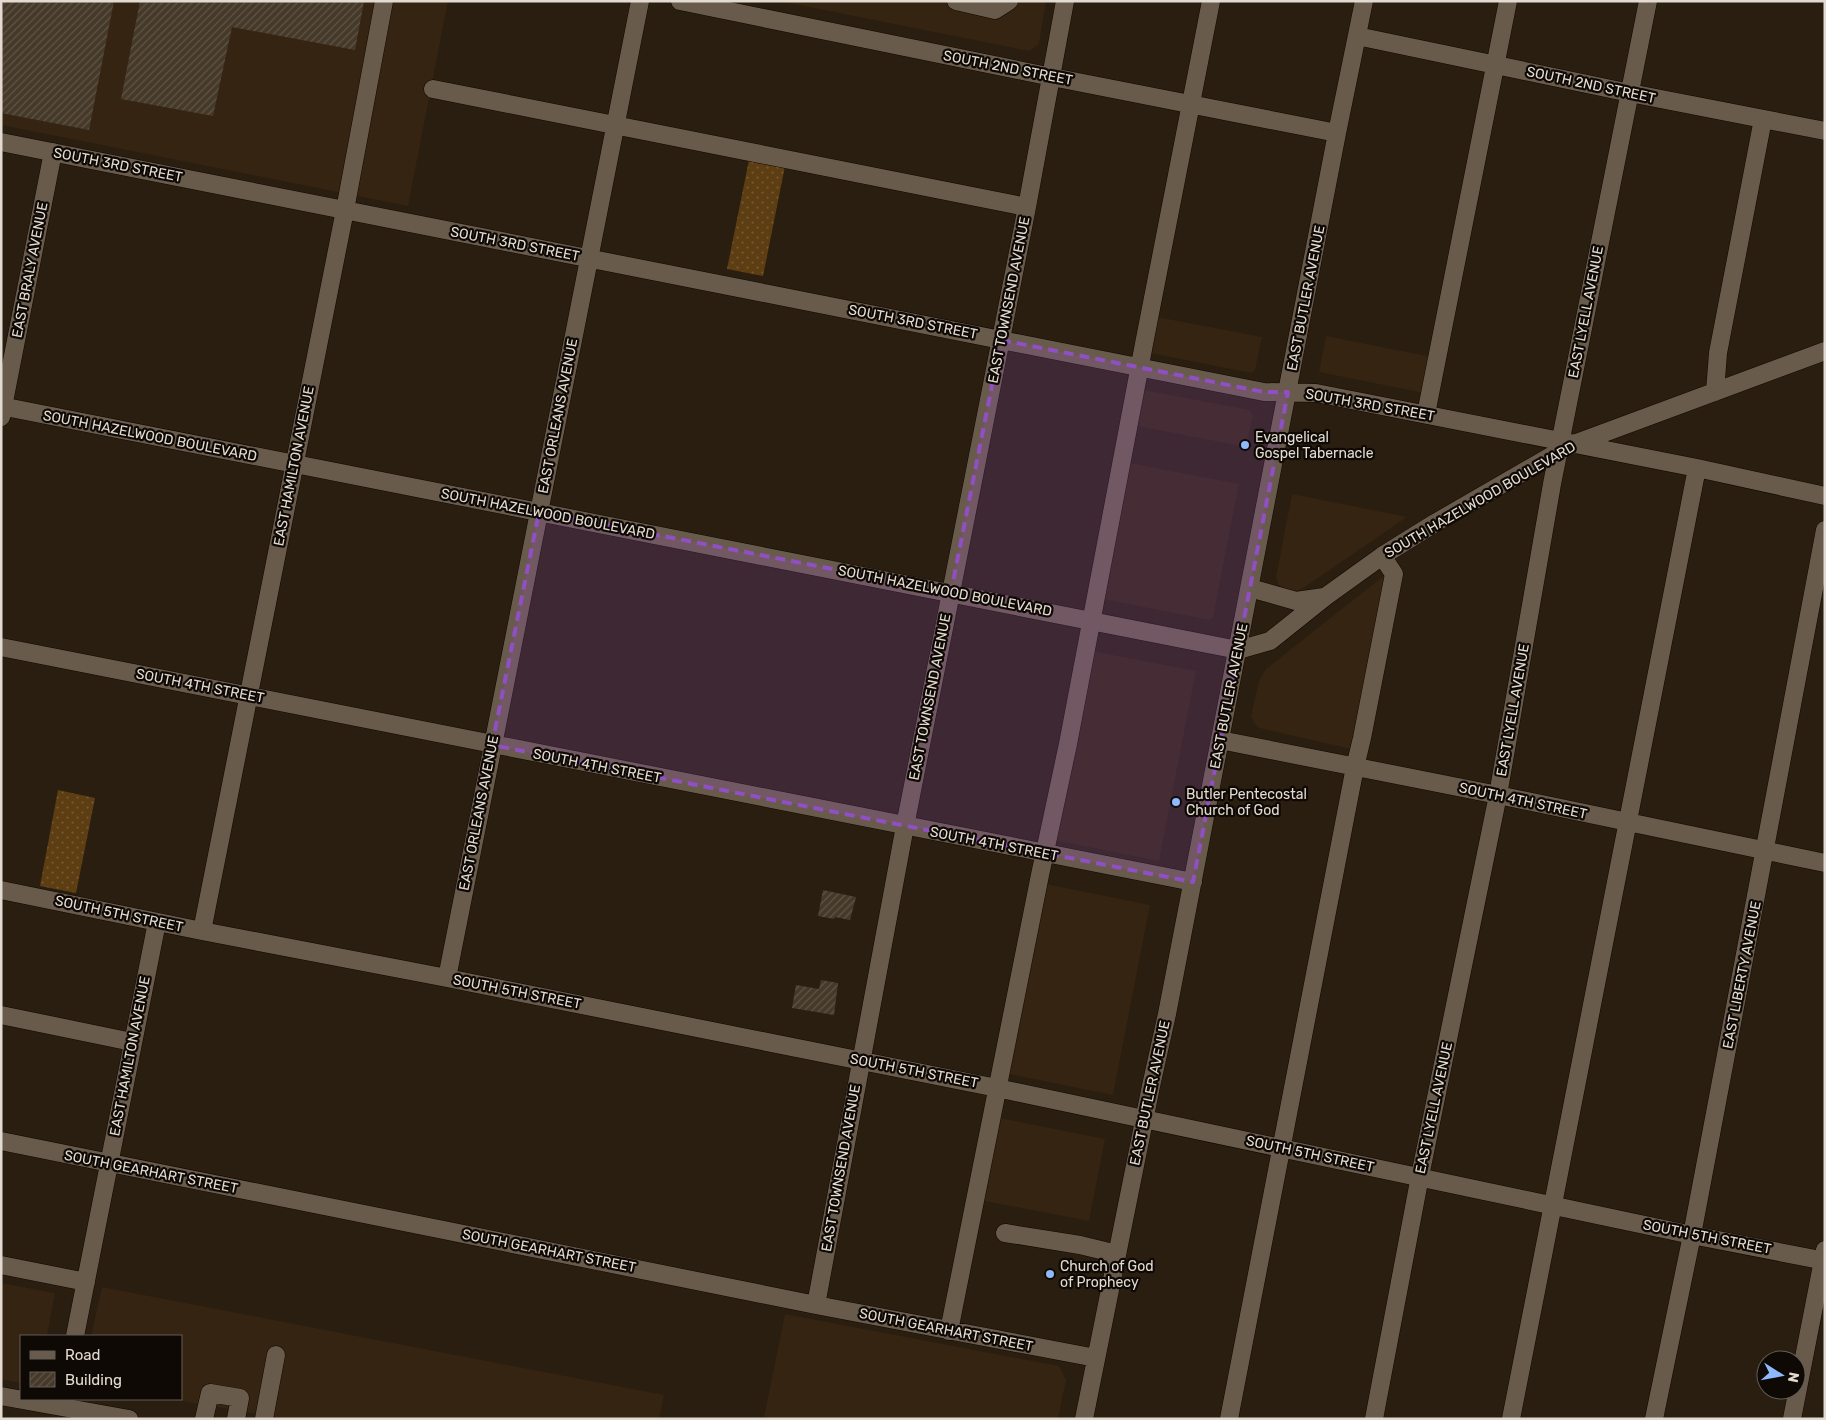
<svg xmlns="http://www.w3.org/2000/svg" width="1826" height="1420" font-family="Rubik,sans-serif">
<defs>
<pattern id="grass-dots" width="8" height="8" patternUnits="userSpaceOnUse" patternTransform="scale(1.25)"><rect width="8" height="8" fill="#5d3e12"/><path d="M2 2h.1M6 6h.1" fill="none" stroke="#745934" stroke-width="1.8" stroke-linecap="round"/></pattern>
<pattern id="building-hatch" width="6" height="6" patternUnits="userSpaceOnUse" patternTransform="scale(1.25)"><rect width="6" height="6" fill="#45392a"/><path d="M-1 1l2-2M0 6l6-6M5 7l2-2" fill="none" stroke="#605548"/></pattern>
</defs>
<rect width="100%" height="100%" fill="#291e10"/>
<path fill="#342411" d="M1,1H448L408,206L1,125Z
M779,1H1046L1039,44L1029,51Z
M1152,316L1262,337L1255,370L1251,373L1145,352Z
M1326,336L1432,357L1424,393L1319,372Z
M1144,390L1250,410L1253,415L1246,447L1137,426Z
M1130,463L1239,484L1213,617L1209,620L1103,599Z
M1292,494L1407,517L1302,589L1292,592L1283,588L1278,584L1276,577Z
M1386,574L1351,749L1259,728L1254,723L1251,716L1259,681L1266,669Z
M1087,650L1196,671L1159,861L1049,839Z
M1041,883L1150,905L1113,1095L1004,1073Z
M995,1117L1105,1139L1089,1221L979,1200Z
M1,1283L55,1293L47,1336H21V1383L1,1379Z
M102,1287L664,1395L659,1419H286L170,1399H181V1336H91Z
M785,1314L1059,1366L1066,1380L1058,1419H775L764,1417Z"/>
<path fill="url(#grass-dots)" d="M749,160L785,166L763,276L727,269Z
M58,790L95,798L76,893L40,886Z"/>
<path fill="url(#building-hatch)" d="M4,1H114L89,130L1,113V13Z
M140,1H364L355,50L232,27L213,116L121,99Z
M823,890L856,897L850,920L835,917L834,919L818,916Z
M821,980L838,983L834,1015L792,1008L796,985L819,989Z"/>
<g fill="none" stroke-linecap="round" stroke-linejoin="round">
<defs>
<path id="minor" d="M680,1L1052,77L1337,133
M956,1L995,10L1009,1
M1357,36L1630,93L1825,131
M433,89L1027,207
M1,142L1264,392L1316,393L1697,468L1825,496
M1715,392L1718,353L1763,119
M1,406L1238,650L1270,641L1325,597L1382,556L1435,523L1558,452L1574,444L1825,351
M1426,414L1508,1
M1,417L53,152
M1250,588L1296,601L1324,597
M1,647L1193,882
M1220,740L1498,795L1825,863
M1,890L202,931L447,978L997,1088L1692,1235L1825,1261
M202,931L345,210L384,1
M447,978L640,1
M1,1015L132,1042
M1,1141L816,1305L1096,1358
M1005,1233L1080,1245L1117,1254
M1,1265L86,1282
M816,1305L905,826L1027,207L1065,1
M949,1331L1040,875L1068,744L1144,344L1211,1
M75,1336L157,922
M1,1396L129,1419
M204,1419L210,1393L240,1398L236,1419
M264,1419L276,1355
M1084,1419L1151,1086L1167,1014L1337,133L1364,1
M1229,1419L1355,767L1362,738L1394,574L1382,556
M1374,1419L1420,1176L1498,795L1552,484L1648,1
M1511,1419L1697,468
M1654,1419L1692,1235L1825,530
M1792,1419L1825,1250"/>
</defs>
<use href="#minor" stroke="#110800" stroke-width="19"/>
<use href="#minor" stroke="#695b4c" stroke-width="18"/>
</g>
<path fill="#904fc3" fill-opacity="0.2" stroke="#904fc3" stroke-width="4" stroke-dasharray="10 6" stroke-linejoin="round" d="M1001,340L1264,392H1288L1193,882L492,745L539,512L951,592Z"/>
<g fill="#8eb9fd" stroke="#0e0904" stroke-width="2">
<circle cx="1245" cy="445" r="5"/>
<circle cx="1176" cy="802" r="5"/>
<circle cx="1050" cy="1274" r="5"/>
</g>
<g text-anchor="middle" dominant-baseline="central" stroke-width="4.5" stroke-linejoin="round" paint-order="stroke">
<g font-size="14" fill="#e3dbd2" stroke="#0e0904">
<text transform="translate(1008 68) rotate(11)">SOUTH 2ND STREET</text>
<text transform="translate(1591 85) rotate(12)">SOUTH 2ND STREET</text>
<text transform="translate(118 165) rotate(11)">SOUTH 3RD STREET</text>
<text transform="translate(515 244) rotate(11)">SOUTH 3RD STREET</text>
<text transform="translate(30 270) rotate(-79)">EAST BRALY AVENUE</text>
<text transform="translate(1306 298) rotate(-79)">EAST BUTLER AVENUE</text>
<text transform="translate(1009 300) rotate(-79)">EAST TOWNSEND AVENUE</text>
<text transform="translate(1586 312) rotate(-79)">EAST LYELL AVENUE</text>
<text transform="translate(913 322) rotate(11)">SOUTH 3RD STREET</text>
<text transform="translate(1370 405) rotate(10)">SOUTH 3RD STREET</text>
<text transform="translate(558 416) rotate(-79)">EAST ORLEANS AVENUE</text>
<text transform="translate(150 436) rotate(11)">SOUTH HAZELWOOD BOULEVARD</text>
<text transform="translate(294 466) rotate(-79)">EAST HAMILTON AVENUE</text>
<text transform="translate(1480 500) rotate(-30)">SOUTH HAZELWOOD BOULEVARD</text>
<text transform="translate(548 514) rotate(11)">SOUTH HAZELWOOD BOULEVARD</text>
<text transform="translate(945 591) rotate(11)">SOUTH HAZELWOOD BOULEVARD</text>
<text transform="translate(200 686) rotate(11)">SOUTH 4TH STREET</text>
<text transform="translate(1229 696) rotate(-79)">EAST BUTLER AVENUE</text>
<text transform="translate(930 697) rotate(-79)">EAST TOWNSEND AVENUE</text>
<text transform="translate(1513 710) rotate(-80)">EAST LYELL AVENUE</text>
<text transform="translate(597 766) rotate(11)">SOUTH 4TH STREET</text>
<text transform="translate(1523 801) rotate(12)">SOUTH 4TH STREET</text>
<text transform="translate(479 813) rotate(-79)">EAST ORLEANS AVENUE</text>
<text transform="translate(994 844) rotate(11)">SOUTH 4TH STREET</text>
<text transform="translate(119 914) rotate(12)">SOUTH 5TH STREET</text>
<text transform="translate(1742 975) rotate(-79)">EAST LIBERTY AVENUE</text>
<text transform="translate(517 992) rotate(11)">SOUTH 5TH STREET</text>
<text transform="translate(130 1056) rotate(-79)">EAST HAMILTON AVENUE</text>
<text transform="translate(914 1071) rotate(11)">SOUTH 5TH STREET</text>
<text transform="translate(1150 1093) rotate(-78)">EAST BUTLER AVENUE</text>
<text transform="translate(1434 1108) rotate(-78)">EAST LYELL AVENUE</text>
<text transform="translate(1310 1154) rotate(12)">SOUTH 5TH STREET</text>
<text transform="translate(841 1168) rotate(-80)">EAST TOWNSEND AVENUE</text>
<text transform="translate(151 1172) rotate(11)">SOUTH GEARHART STREET</text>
<text transform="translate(1707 1237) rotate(11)">SOUTH 5TH STREET</text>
<text transform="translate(549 1251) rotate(11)">SOUTH GEARHART STREET</text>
<text transform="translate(946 1330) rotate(11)">SOUTH GEARHART STREET</text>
</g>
<g font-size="14" fill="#e3dbd2" stroke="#0e0904" text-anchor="start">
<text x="1255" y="437">Evangelical<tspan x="1255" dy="16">Gospel Tabernacle</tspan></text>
<text x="1186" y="794">Butler Pentecostal<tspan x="1186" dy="16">Church of God</tspan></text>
<text x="1060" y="1266">Church of God<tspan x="1060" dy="16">of Prophecy</tspan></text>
</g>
</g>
<rect width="1826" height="1420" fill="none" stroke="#e3dbd2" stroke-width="5"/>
<rect x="20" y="1335" width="162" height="65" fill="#0e0904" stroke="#635d56"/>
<rect x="30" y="1351" width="25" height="8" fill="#695b4c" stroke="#635d56"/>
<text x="65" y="1360" font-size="15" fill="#e3dbd2">Road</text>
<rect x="30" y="1372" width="25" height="15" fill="url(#building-hatch)" stroke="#635d56"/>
<text x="65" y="1385" font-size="15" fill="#e3dbd2">Building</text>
<g transform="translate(1781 1375) rotate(101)"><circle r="24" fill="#0e0904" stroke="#635d56"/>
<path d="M0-4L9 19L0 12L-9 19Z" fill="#8eb9fd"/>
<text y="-8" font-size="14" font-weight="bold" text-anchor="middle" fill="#e3dbd2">N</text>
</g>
</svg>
